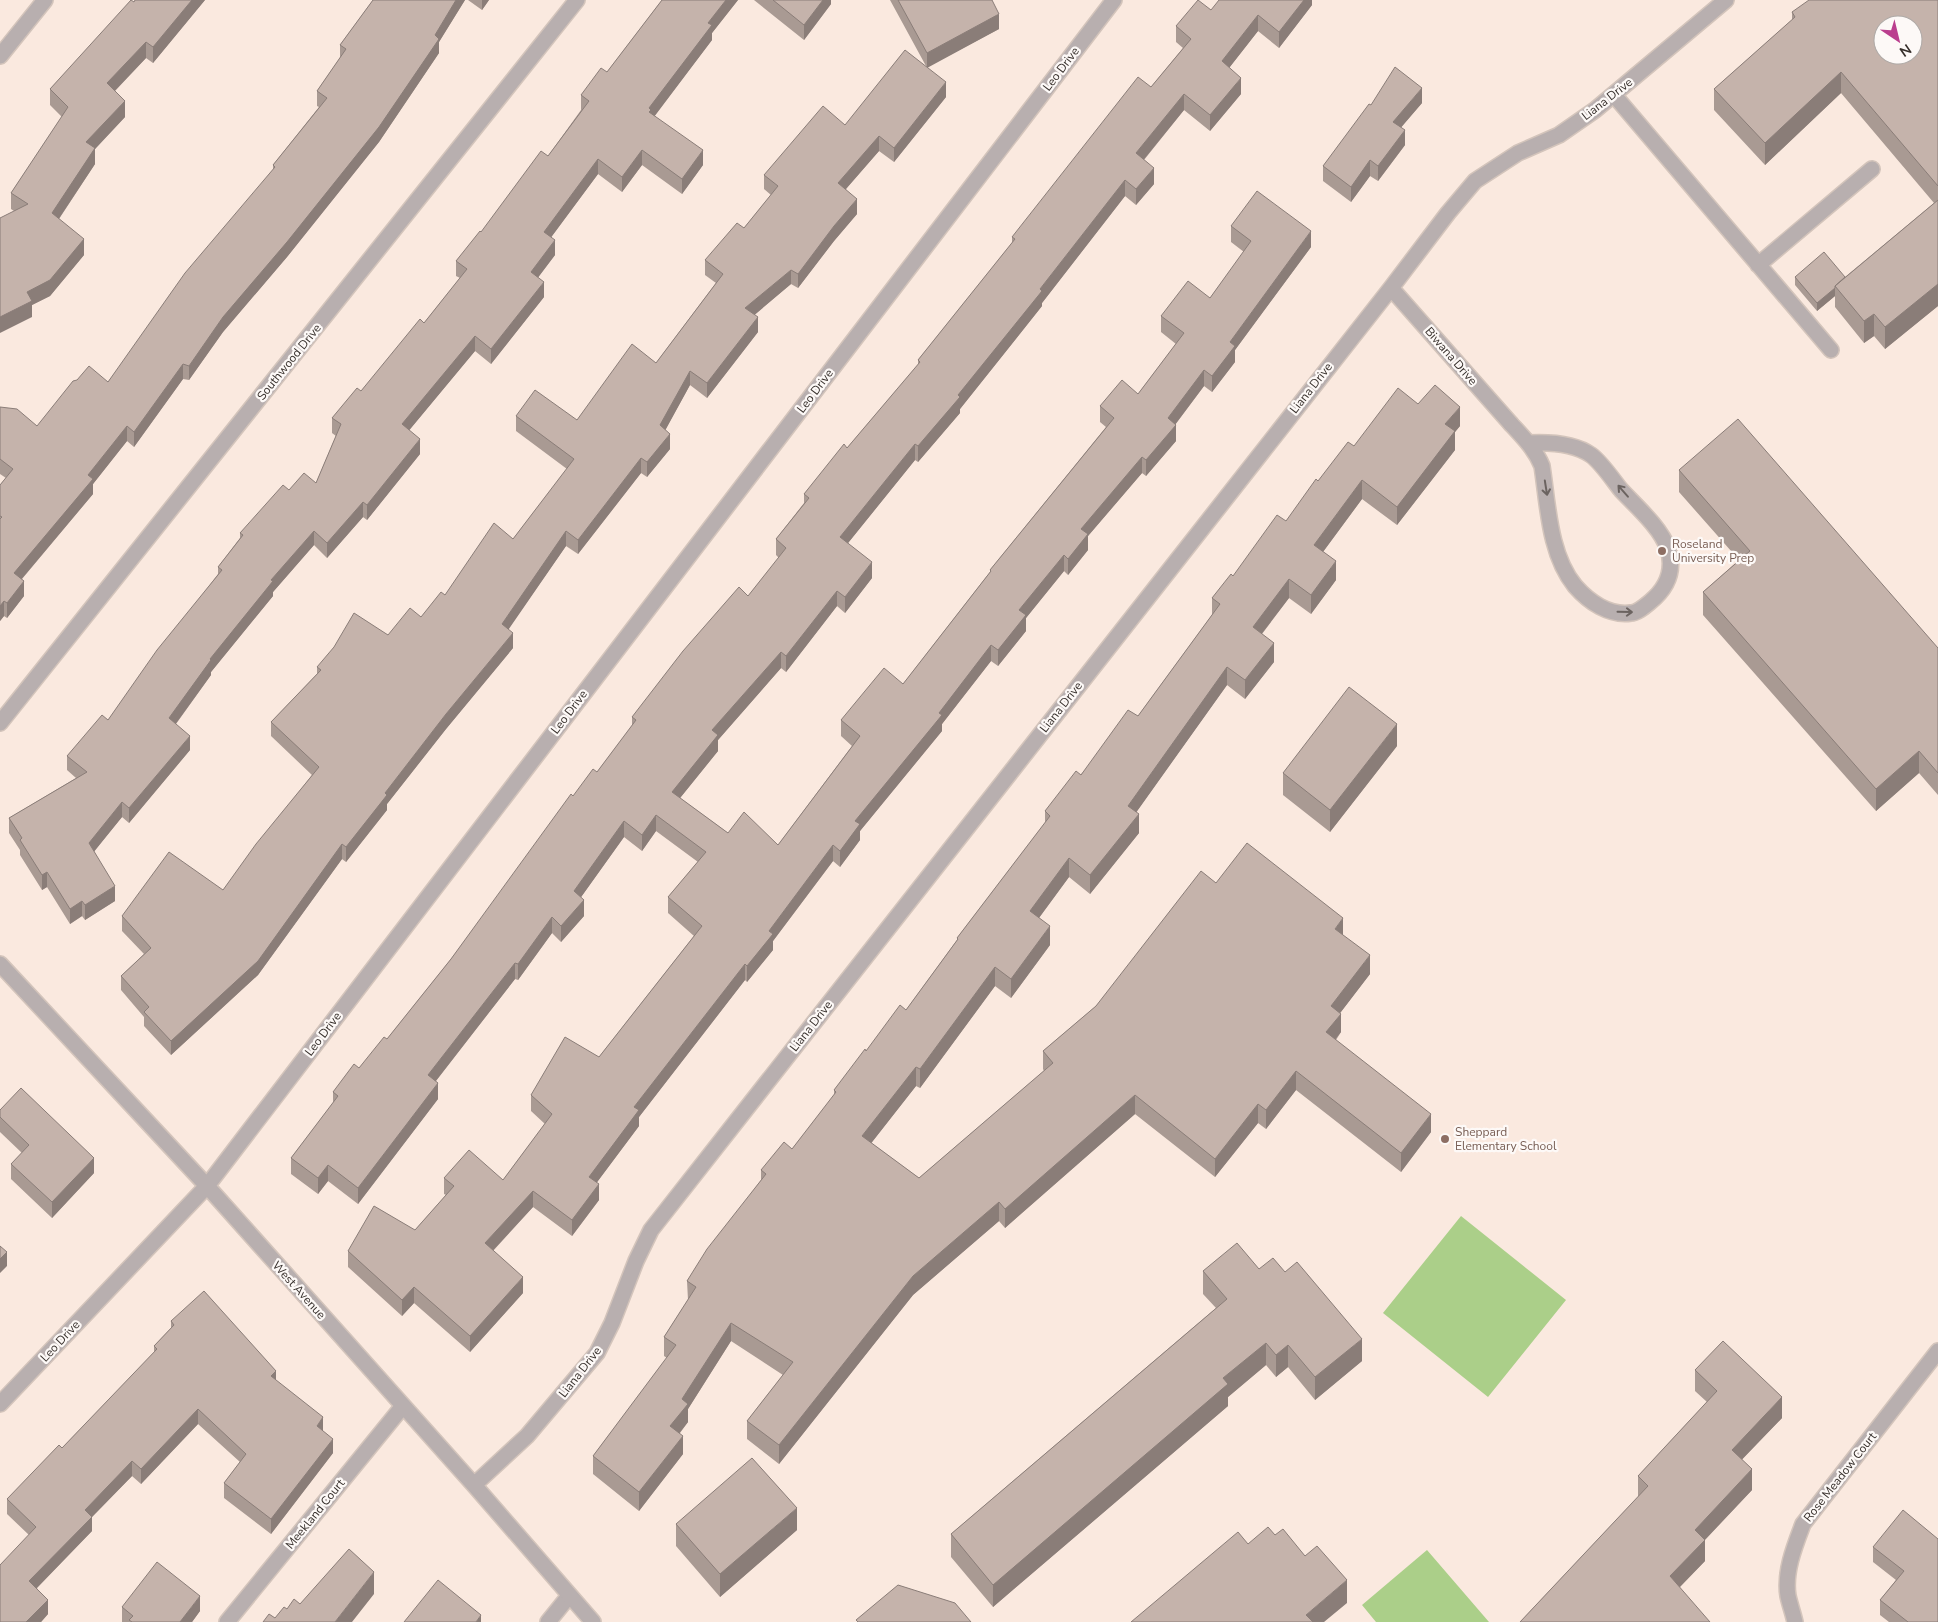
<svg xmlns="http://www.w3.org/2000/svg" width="1938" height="1622" font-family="'Nunito Sans',sans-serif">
<rect width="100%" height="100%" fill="#fae9df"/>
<path fill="#abcf89" d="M1461,1216L1566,1300L1488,1397L1383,1313Z
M1427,1550L1489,1622H1376L1362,1605Z"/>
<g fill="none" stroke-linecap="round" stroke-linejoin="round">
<defs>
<path id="lane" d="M1614,95L1831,350
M1758,265L1872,169
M1511,424C1523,437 1535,449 1542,466C1548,505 1549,554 1575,586C1589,602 1609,616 1631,613C1637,613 1645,606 1650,602C1667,588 1675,571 1668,549C1661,528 1636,506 1621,490C1613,480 1601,462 1591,455C1574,443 1549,442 1529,443
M548,1622L569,1596"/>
<path id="street" d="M0,56L45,0
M1391,288L1511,424
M0,723L577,0
M0,964L207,1186L474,1485L593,1622
M0,1404L207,1186L1114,0
M474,1485L527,1436L597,1353L612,1323L636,1261L651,1230L1391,288L1448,213L1475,181L1518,153L1559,135L1595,110L1726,0
M227,1622L403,1406
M1795,1622C1793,1613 1790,1605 1788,1596C1784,1572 1795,1545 1803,1524L1938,1351"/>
</defs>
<use href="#lane" stroke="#d3c4bb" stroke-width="18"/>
<use href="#street" stroke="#d3c4bb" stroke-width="18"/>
<use href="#lane" stroke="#b8afaf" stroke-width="15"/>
<use href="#street" stroke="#b8afaf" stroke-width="15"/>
</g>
<path fill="#a99a93" d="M205,0L153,63L146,58L115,91L125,117L95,149V164L59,219L84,255L50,296L32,305V317L14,211L11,209V193L62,117L50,105V89L134,2Z
M373,0H465L439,42V53L379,142L287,257L223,332L189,380L183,379L134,447L127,441L93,484V494L22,579L24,596L7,618L4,616L0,621V485L6,478L0,474V407L37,426L108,382L273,170V165L319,107L317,106V91L340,58V45Z
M468,0H489L482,10Z
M662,0H738L712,33V40L654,116L703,165L682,194L642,165L622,192L598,174L551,237L555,255L538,277L544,297L491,364L475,351L409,430L420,454L367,520L363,517L327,558L314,545L273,592V596L211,672V675L176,724L190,750L129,823L122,817L94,851L115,901L85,920L82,916L70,924L47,887L42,890L20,855V850L9,833V818L76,778L67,770V756L108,720L218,574V567L240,538V533L289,490L316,483L336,436L332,433V418L361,391L424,323L460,278L456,276V261L548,156L581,110V95L607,72Z
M754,0H831V4L804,40Z
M890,0H992L999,29L927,67L946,97L894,162L879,151L846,189L857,214L834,241L798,288L791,284L754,315L758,332L707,398L690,385L665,430L670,449L647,477L641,473L578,554L566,546L508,629L513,648L446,729L387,804V810L346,862L342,859L258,975L171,1055L144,1026V1017L121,990V976L144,954L122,931V916L223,890L312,775L271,736V722L317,674V667L388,635L421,617L445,595L513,539L567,469L516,431V416L577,420L656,363L716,283L705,275V260L744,228L771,195L764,189V175L845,125L926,66Z
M1312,0V5L1279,48L1258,31L1229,68L1241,94L1210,131L1184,110L1144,160L1154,184L1136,205L1125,196L1042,303V306L960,409V413L918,462L915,460L848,543L872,578L845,613L837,606L786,672L781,668L718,740V751L680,798L728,833L778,845L852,746L841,736V720L903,684L990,572V570L1106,427L1100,422V406L1138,394L1176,344L1161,332V316L1210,298L1244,252L1231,242V226L1311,247L1235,350V362L1212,392L1204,386L1175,425L1176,441L1146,476L1142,473L1088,536V550L1068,575L1064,571L1026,618V631L998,666L991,661L942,724V731L860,831V840L840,867L833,861L773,941V950L747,982L745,980L639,1117V1126L597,1182L599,1200L572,1236L533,1207L493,1251L523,1293L470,1352L414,1303L402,1316L348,1267V1251L415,1230L446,1195L444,1194V1178L503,1180L545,1124L531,1111V1095L599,1057L694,936L668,913V897L698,862L656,831L642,851L624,837L581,897L584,916L561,942L552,933L518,980L515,979L436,1081L438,1099L358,1204L328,1181L318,1194L291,1174V1158L333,1103V1092L359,1068L387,1039L451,959L573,796L597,772L632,726V717L748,596L779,558L776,555V539L804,503V494L847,448L918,365V360L1012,243V237L1151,87L1183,48L1176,42V26L1211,10Z
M1938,0V306L1885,349L1874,336L1864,343L1835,307V296L1817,311L1795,285V277H1845L1934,203L1841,93L1765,165L1714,110V89L1792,20V12Z
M1422,103L1401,127L1405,145L1378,181L1370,176L1351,202L1323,181V166L1371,105Z
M1418,404L1460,426L1455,432V450L1397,525L1362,499L1323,552L1336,580L1311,614L1289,598L1262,634L1274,662L1245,699L1227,685L1136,812L1139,833L1090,894L1069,877L1039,918L1050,945L1011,998L995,986L920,1088L916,1086L871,1143L919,1178L1044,1071L1043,1069V1051L1096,1006L1216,883L1343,935L1370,974L1340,1013L1341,1032L1336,1040L1431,1132L1401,1172L1296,1090L1266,1129L1258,1123L1215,1177L1135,1114L1005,1228L999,1221L913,1295L779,1464L747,1439V1421L783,1375L731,1341L688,1409V1422L680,1433L683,1454L639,1511L593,1474V1456L667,1358L664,1356V1337L688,1300L687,1281L761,1180V1170L792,1149L834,1096V1090L866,1051L906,1010L957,940V938L1045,823V811L1138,716L1212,615V598L1286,521L1318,481L1354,446Z
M1679,470L1938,648V795L1919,773L1876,811L1703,615V592L1739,560L1679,492Z
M1397,746L1330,832L1283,795V773Z
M0,1110L94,1173L52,1218L11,1179V1164L22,1153L0,1132Z
M1259,1269L1285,1272L1362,1361L1315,1400L1288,1367L1276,1377L1266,1365L1228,1397V1406L993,1607L951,1557V1534L1216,1308L1203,1294V1271Z
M171,1321L276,1380L323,1431L333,1453L271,1534L224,1498V1483L240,1462L198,1424L141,1484L132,1476L92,1517V1531L37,1588L48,1614L41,1622L29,1535L7,1514V1499L62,1448L154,1353V1346L171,1328Z
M1695,1370L1782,1418L1742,1459L1752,1490L1705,1540V1561L1680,1587L1520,1622L1638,1497V1476L1707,1402L1695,1391Z
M676,1524L797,1530L720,1597L676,1546Z
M1938,1539V1622H1889L1880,1615V1600L1896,1580L1873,1562V1547Z
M122,1607L200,1611L192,1622H122Z"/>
<path fill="#8a7d78" d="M192,0H205L153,63V47Z
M456,0H465L439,42V53L379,142L287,257L223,332L189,380V366L223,317L435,35Z
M482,0H489L482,10Z
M726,0H738L712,33V40L651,121L649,108L708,23Z
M823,0H831V4L804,40V25Z
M1304,0H1312V5L1279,48V32Z
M999,14V29L927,68V53Z
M1258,15V31L1222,77V61Z
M146,42V58L107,99V83Z
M1841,72V93L1765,165V143Z
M1241,78V94L1210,131V115Z
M946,82V97L894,162V148Z
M1422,88V103L1393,137V122Z
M1184,94V110L1136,169V153Z
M125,101V117L95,149V164L52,229V213L86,142Z
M1405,130V145L1378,181V166Z
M879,136V151L838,198V183Z
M642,150V165L622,192V177Z
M703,150V165L682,194V179Z
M598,159V174L544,247V232Z
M1370,160V176L1351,202V187Z
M1154,168V184L1136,205V189Z
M1125,180V196L1042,303V306L960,409V413L918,462V446Z
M857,199V214L834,241L798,288V274L834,226Z
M1311,231V247L1235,350V362L1212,392V376L1230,342Z
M84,239V255L50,296L32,305V317L0,333V317Z
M555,240V255L531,287V272Z
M791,270V284L745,323V308Z
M544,282V297L491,364V349Z
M1938,284V306L1885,349V327Z
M1835,288V296L1817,311V303Z
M1874,314V336L1864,343V321Z
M758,317V332L707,398V383Z
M475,336V351L402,439V424Z
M183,364V379L134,447V432Z
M1204,370V386L1168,434V418Z
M690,371V385L660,440V425Z
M1460,407V426L1455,432V450L1397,525V507L1445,424Z
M1176,425V441L1146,476V460Z
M127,426V441L93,484V494L14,588V573L88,475Z
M670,434V449L647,477V462Z
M420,439V454L367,520V505Z
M915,444V460L840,553V537Z
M1142,457V473L1088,536V550L1068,575V559L1081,529Z
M641,458V473L578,554V540Z
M1362,480V499L1314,564V545Z
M363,502V517L327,558V543Z
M314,531V545L273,592V596L211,672V675L169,733V718L210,659L271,580Z
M566,531V546L502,639V624Z
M1064,555V571L1026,618V631L998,666V650L1019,610Z
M1336,561V580L1311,614V595Z
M872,562V578L845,613V597Z
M1289,579V598L1253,645V627Z
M24,581V596L7,618V603Z
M837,591V606L786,672V656Z
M4,601V616L0,621V606Z
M513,633V648L446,729L387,804V810L346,862V847L385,793L446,714Z
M1274,643V662L1245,699V680Z
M991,645V661L942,724V731L860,831V840L840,867V851L855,821Z
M781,652V668L718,740V751L672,808V792L712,730Z
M1227,667V685L1128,824V806Z
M1397,724V746L1330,832V810Z
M190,736V750L129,823V808Z
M1919,751V773L1876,811V789Z
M122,802V817L89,858V843Z
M1139,814V833L1090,894V875Z
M656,815V831L642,851V835Z
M624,821V837L574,907V891Z
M342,844V859L258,975L171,1055V1041Z
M833,845V861L773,941V950L747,982V966L769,931Z
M1069,858V877L1030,930V911Z
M47,872V887L42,890V875Z
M115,886V901L85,920V905Z
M584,900V916L561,942V926Z
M82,901V916L70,924V909Z
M552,917V933L518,980V964Z
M1343,918V937L1335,929Z
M1050,926V945L1011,998V979Z
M1370,955V974L1331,1025V1006Z
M515,963V979L428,1091V1075Z
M745,964V980L639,1117V1126L589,1193V1177L634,1107Z
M995,967V986L920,1088V1069Z
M1341,1014V1032L1326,1051V1032Z
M916,1067V1086L862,1155V1136Z
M1296,1071V1090L1266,1129V1110Z
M438,1083V1099L358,1204V1188Z
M1135,1095V1114L1005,1228V1209Z
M1258,1104V1123L1215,1177V1159Z
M1431,1114V1132L1401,1172V1153Z
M94,1158V1173L52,1218V1202Z
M328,1165V1181L318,1194V1178Z
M599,1184V1200L572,1236V1220Z
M533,1191V1207L485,1259V1243Z
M999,1202V1221L913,1295L779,1464V1445L913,1276Z
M7,1252V1266L0,1273V1259Z
M523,1277V1293L470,1352V1336Z
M414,1287V1303L402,1316V1300Z
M731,1323V1341L688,1409V1422L670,1445V1426L682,1399Z
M1362,1339V1361L1315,1400V1377Z
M1266,1343V1365L1228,1397V1406L993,1607V1585L1223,1378Z
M1288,1345V1367L1276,1377V1355Z
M276,1371V1386L271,1376Z
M1782,1397V1418L1732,1470V1450Z
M198,1409V1424L141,1484V1469Z
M323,1417V1432L317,1426Z
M683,1436V1454L639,1511V1492Z
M333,1439V1453L271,1534V1519Z
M132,1461V1476L92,1517V1531L29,1596V1581L85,1510Z
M1752,1469V1490L1699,1546L1705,1540V1561L1670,1597V1576L1695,1530Z
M797,1508V1530L720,1597V1574Z
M374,1572V1594L352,1622H335Z
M1347,1580V1603L1324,1622H1306V1615Z
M200,1596V1611L192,1622H180Z
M48,1600V1614L41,1622H26Z
M481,1615V1622H476Z"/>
<path fill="#c5b3ab" stroke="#8a7d78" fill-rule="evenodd" d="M131,0L134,2L135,0H192L153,47L146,42L107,83L125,101L86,142L95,148L52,213L84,239L50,280L27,292L32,301L0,317V218L28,204L11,193L68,107L50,89Z
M373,0H456L435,35L439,39L379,127L287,242L223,317L189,366L183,364L134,432L127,426L88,475L93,479L14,573L24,581L7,603L4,601L0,606V519L2,517L0,516V485L13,469L0,459V407L17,409L37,426L73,381L77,380L89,366L108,382L185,273L275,167L273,165L327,98L317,91L346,49L340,45Z
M662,0H726L708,23L712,25L649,108L651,110L649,112L703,150L682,179L642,150L622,177L598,159L544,232L555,240L531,272L544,282L491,349L475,336L402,424L420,439L367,505L363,502L327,543L314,531L271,580L273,581L210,659L211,660L169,718L190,736L129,808L122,802L89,843L115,886L85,905L82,901L70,909L47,872L42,875L20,840L22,838L9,818L87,772L67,756L102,715L108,720L157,650L222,570L218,567L243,535L240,533L283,485L289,490L304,473L316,483L341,424L332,418L357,388L361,391L420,319L424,323L467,269L456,261L480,231L481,232L541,151L548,156L589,101L581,95L601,68L607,72Z
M773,0H823L804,25Z
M898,0H992L999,14L927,53Z
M1198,0L1211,10L1219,0H1304L1279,32L1258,15L1222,61L1241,78L1210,115L1184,94L1136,153L1154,168L1136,189L1125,180L1040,289L1042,291L958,395L960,397L918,446L915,444L840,537L872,562L845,597L837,591L786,656L781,652L712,730L718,735L672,792L728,833L744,812L778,845L860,736L841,720L884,668L903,684L991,571L990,570L1114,418L1100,406L1122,380L1138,394L1184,333L1161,316L1188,281L1210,298L1251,241L1231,226L1257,191L1311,231L1230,342L1235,346L1212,376L1204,370L1168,418L1176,425L1146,460L1142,457L1081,529L1088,534L1068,559L1064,555L1019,610L1026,615L998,650L991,645L939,713L942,715L855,821L860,824L840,851L833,845L769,931L773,934L747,966L745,964L634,1107L639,1110L589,1177L599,1184L572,1220L533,1191L485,1243L523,1277L470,1336L414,1287L402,1300L348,1251L374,1206L415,1230L454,1186L444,1178L469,1150L503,1180L552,1114L531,1095L565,1037L599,1057L702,926L668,897L706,852L656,815L642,835L624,821L574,891L584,900L561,926L552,917L518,964L515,963L428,1075L438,1083L358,1188L328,1165L318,1178L291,1158L338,1096L333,1092L354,1064L359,1068L384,1037L387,1039L451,959L571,794L573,796L593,769L597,772L636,720L632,717L683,651L739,587L748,596L786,548L776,539L809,498L804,494L844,444L847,448L920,362L918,360L1015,239L1012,237L1138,77L1151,87L1191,39L1176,26Z
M1809,0H1938V186L1841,72L1765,143L1714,89L1795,17L1792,12ZM1883,25H1913V55H1883Z
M905,50L946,82L894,148L879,136L838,183L857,199L834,226L798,274L791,270L745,308L758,317L707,383L690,371L660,425L670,434L647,462L641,458L578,540L566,531L502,624L513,633L446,714L385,793L387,795L346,847L342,844L258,961L171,1041L144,1012L149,1007L121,976L151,948L122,916L169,852L223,890L256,844L319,767L271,722L321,670L317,667L334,647L354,613L388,635L410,608L421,617L441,592L445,595L494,523L513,539L574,459L516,416L535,390L577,420L632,344L656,363L723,274L705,260L737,223L744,228L778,186L764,175L823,106L845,125Z
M1395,67L1422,88L1393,122L1405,130L1378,166L1370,160L1351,187L1323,166L1369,104L1371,105Z
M1938,200V284L1885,327L1874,314L1864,321L1835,286Z
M1824,252L1845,277L1835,286V288L1817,303L1795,277Z
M1435,385L1460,407L1445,424L1455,431L1397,507L1362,480L1314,545L1336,561L1311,595L1289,579L1253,627L1274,643L1245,680L1227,667L1128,806L1139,814L1090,875L1069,858L1030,911L1050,926L1011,979L995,967L920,1069L916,1067L862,1136L919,1178L1053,1063L1043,1051L1096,1006L1201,871L1216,883L1247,843L1343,918L1335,929L1370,955L1331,1006L1341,1014L1326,1032L1431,1114L1401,1153L1296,1071L1266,1110L1258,1104L1215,1159L1135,1095L1005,1209L999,1202L913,1276L779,1445L747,1421L793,1362L731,1323L682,1399L688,1404L670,1426L683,1436L639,1492L593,1456L676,1345L664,1337L696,1287L687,1281L707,1249L766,1174L761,1170L784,1142L792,1149L836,1092L834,1090L865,1049L866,1051L900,1005L906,1010L958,939L957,938L1050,816L1045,811L1076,771L1081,775L1128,710L1138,716L1220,604L1212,598L1231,574L1233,576L1277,515L1286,521L1316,479L1318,481L1348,442L1354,446L1398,388L1418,404Z
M1738,419L1938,648V773L1919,751L1876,789L1703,592L1750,551L1679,470Z
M1349,687L1397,724L1330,810L1283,773Z
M21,1088L94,1158L52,1202L11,1164L29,1145L0,1117V1110Z
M1237,1243L1259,1269L1273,1258L1285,1272L1297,1262L1362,1339L1315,1377L1288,1345L1276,1355L1266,1343L1223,1378L1228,1384L993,1585L951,1534L1227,1299L1203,1271Z
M0,1246L7,1252L0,1259Z
M204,1291L276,1371L271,1376L323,1417L317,1426L333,1439L271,1519L224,1483L246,1454L198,1409L141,1469L132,1461L85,1510L92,1517L29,1581L48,1600L26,1622H0V1565L36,1527L7,1499L59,1445L62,1448L157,1349L154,1346L174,1325L171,1321Z
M1723,1341L1782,1397L1732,1450L1752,1469L1695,1530L1705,1540L1670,1576L1710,1622H1520L1648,1486L1638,1476L1717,1391L1695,1370Z
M752,1458L797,1508L720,1574L676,1524Z
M1903,1510L1938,1539V1622H1908L1880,1600L1904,1571L1873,1547Z
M1268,1527L1275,1535L1283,1529L1305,1556L1317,1546L1347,1580L1306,1615L1313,1622H1131L1238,1532L1248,1544Z
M349,1549L374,1572L335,1622H263L269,1614L275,1618L284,1607L287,1609L294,1599L300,1604Z
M157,1562L200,1596L180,1622H132L129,1620L133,1616L122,1607Z
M438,1580L481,1615L476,1622H404Z
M898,1585L955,1603L971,1622H858L856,1620Z"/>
<defs><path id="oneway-shaft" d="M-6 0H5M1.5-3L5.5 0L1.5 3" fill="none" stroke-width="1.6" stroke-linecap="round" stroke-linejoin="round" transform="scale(1.25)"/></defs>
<g stroke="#6b6360">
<use href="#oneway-shaft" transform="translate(1546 488) rotate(81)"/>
<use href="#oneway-shaft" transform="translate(1623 491) rotate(-131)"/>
<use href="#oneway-shaft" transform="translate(1625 612) rotate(1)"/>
</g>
<g fill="#8d6e63" stroke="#fdf9f7" stroke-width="2">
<circle cx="1662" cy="551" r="5"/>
<circle cx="1445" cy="1139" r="5"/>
</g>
<g text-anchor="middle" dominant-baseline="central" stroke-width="4.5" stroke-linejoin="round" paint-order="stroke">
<g font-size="12" fill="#37302c" stroke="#fdf9f7">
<text transform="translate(1061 69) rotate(-53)">Leo Drive</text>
<text transform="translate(1607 99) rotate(-38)">Liana Drive</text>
<text transform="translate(1451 356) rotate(49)">Biwana Drive</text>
<text transform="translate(289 362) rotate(-51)">Southwood Drive</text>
<text transform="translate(1311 388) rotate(-52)">Liana Drive</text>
<text transform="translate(815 391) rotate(-53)">Leo Drive</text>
<text transform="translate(1061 707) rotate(-52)">Liana Drive</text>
<text transform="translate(569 712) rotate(-53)">Leo Drive</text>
<text transform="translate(811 1026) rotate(-52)">Liana Drive</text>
<text transform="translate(323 1034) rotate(-53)">Leo Drive</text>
<text transform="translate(299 1290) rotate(48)">West Avenue</text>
<text transform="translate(60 1341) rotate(-47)">Leo Drive</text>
<text transform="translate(580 1372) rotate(-52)">Liana Drive</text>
<text transform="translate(1840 1477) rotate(-52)">Rose Meadow Court</text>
<text transform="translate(315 1514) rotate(-51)">Meekland Court</text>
</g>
<g font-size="12" fill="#785e54" stroke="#fdf9f7" text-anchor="start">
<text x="1672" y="544">Roseland<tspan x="1672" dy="14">University Prep</tspan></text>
<text x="1455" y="1132">Sheppard<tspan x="1455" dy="14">Elementary School</tspan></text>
</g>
</g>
<g transform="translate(1898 40) rotate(145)"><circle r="24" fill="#fdf9f7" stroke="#aea9a6"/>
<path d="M0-4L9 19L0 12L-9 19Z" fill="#ba3e8e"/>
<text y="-8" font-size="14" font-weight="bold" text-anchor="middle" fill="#37302c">N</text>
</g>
</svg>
